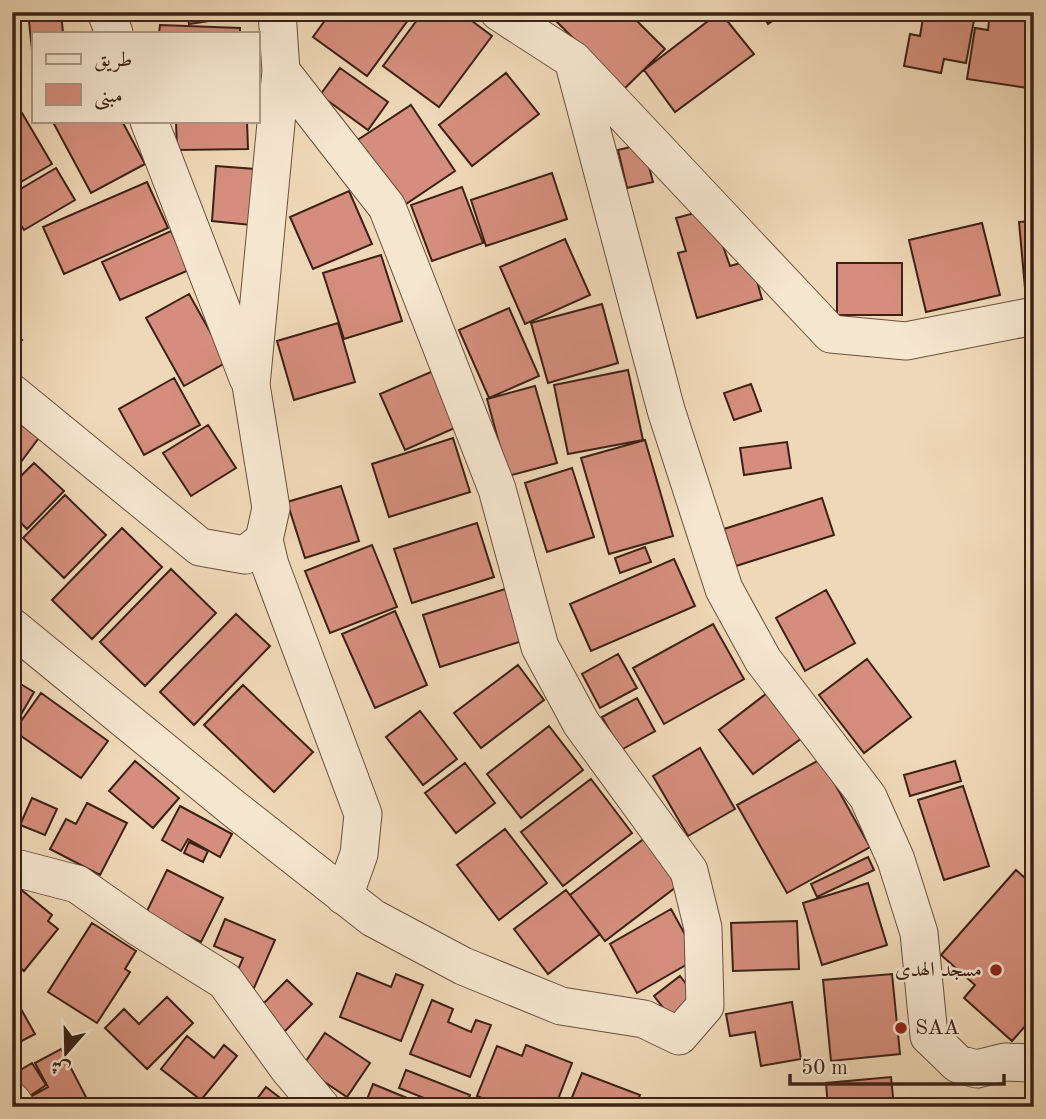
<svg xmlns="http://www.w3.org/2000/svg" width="1046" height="1119" font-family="'Old Standard TT',Amiri,serif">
<rect width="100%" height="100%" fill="#efd8b7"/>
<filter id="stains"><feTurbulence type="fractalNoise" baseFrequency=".00286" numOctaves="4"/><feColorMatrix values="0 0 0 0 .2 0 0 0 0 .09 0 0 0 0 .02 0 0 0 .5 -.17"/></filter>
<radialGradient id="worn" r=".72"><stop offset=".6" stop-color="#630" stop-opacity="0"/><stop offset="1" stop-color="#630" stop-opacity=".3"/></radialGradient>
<path fill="#d58e7d" stroke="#3c2216" stroke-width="2" d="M28,12H61L63,33H33L32,50Z
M187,12H254V14L189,24Z
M331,12H414L367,76L313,37Z
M423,12H460L492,36L439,107L383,66Z
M567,12H628L665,49L624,89L557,22Z
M720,12L754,54L675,112L644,70Z
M761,12H785L768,24Z
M924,12L974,20L966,63L944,59L941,73L904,66L910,34L920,36Z
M990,12L1034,16V89L967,79L975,28L988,30Z
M160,25L240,28V33H159Z
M340,68L388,102L368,130L320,95Z
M506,73L539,114L472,166L439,125Z
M411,105L455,171L400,208L356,141Z
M22,113L52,164L12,187V118Z
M61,121H122L145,164L91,193L54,124Z
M176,121H247L248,149L177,150Z
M643,144L653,182L627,188L618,150Z
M216,166L255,169L251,225L212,221Z
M56,168L75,200L24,230L12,211V194Z
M552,173L567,219L486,246L471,200Z
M147,182L168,228L64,274L43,227Z
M462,187L483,243L432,261L411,205Z
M349,191L372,244L313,269L290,217Z
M710,209L730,266L751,260L762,299L697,318L678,253L686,251L676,218Z
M1034,221V309L1027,310L1019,222Z
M982,223L1000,295L926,312L909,240Z
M171,231L189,270L120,300L102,262Z
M565,239L590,295L525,324L500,267Z
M381,255L402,321L344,339L323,273Z
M837,263H902V315H837Z
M189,294L227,362L184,386L146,318Z
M602,304L618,363L548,383L531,323Z
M509,308L539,376L489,398L459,330Z
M338,323L355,382L294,400L277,341Z
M12,333L22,340L12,353Z
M628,370L643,440L568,454L554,385Z
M433,371L457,427L405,450L380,394Z
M174,378L200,425L144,455L119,409Z
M751,384L761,411L734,420L724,393Z
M535,386L557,463L508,476L487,399Z
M12,414L41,435L12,474Z
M208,425L236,468L191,496L163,453Z
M453,438L470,492L389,517L372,464Z
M645,440L673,536L609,554L581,458Z
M787,442L791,468L744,475L740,448Z
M34,463L64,491L27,529L12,514V485Z
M572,468L594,537L547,552L525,483Z
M341,486L359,541L305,558L287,502Z
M65,495L106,535L64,578L23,538Z
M822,498L834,535L736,566L724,529Z
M477,523L494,577L412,603L394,549Z
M122,528L162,567L92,639L52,600Z
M372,545L397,607L330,633L305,571Z
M645,547L651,562L620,573L615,558Z
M674,559L695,606L591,651L570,604Z
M171,569L216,613L145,686L100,642Z
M505,589L522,641L440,667L423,615Z
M826,590L855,643L805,671L776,618Z
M395,611L427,685L375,708L342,634Z
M236,614L270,646L194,725L160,692Z
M713,624L744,679L664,724L633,668Z
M618,654L637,688L600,708L582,674Z
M867,659L911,717L864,753L819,695Z
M518,665L544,700L481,748L454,713Z
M12,679L34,692L12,730Z
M243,685L313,752L274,792L204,725Z
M771,690L806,735L753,774L719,730Z
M41,693L108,741L81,778L14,731Z
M637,698L655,731L621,750L602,717Z
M420,711L457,759L423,785L386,737Z
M549,726L583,770L521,818L487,774Z
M700,748L735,809L688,836L653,776Z
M821,759L870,847L787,893L737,805Z
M135,761L179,798L153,828L109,791Z
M955,761L961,781L910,796L904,775Z
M465,763L495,803L456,833L425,793Z
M591,779L632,833L563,886L521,832Z
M963,786L989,866L944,880L918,800Z
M32,798L57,809L45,835L20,825Z
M87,803L127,823L100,875L50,849L66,819L76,824Z
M180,806L232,834L220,857L188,839L181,851L162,840Z
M505,829L547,883L499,920L457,865Z
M645,838L680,884L605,941L570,895Z
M189,842L208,851L203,862L184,853Z
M868,857L874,870L817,897L811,884Z
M167,870L223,898L201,942L145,915Z
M1016,870L1034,886V1016L1012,1041L964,998L975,985L941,955Z
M13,883L52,915L48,921L58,929L24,971L12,961Z
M868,883L887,945L822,965L803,903Z
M566,890L600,934L548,974L514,929Z
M671,909L698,958L637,993L610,944Z
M225,919L275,940L254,988L234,979L243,958L214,946Z
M797,921L799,969L733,971L731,923Z
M92,923L136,951L125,969L130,972L97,1023L48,992Z
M357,973L391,987L396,974L423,985L401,1041L340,1017Z
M892,974L900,1054L831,1061L823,980Z
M680,976L700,1002L674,1022L654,996Z
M287,980L312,1004L283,1033L258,1009Z
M12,993L35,1034L12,1046Z
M167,997L193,1023L147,1069L105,1028L124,1009L139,1024Z
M432,1000L453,1009L448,1022L471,1032L476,1020L491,1025L470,1077L410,1054Z
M792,1002L801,1059L761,1066L755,1032L730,1036L726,1014Z
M325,1033L370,1063L347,1097L302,1067Z
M187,1036L214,1058L224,1045L237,1056L201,1100L161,1069Z
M526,1045L572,1063L555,1107H504L477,1096L497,1046L522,1056Z
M61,1049L87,1099L72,1107H35L30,1097L48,1087L35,1063Z
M32,1063L46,1085L27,1098L12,1075Z
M406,1070L470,1095L465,1107H446L399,1088Z
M582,1073L640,1095L635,1107H568Z
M891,1077L894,1107H828L826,1083Z
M373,1084L429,1107H364Z
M266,1087L288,1104L286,1107H251Z"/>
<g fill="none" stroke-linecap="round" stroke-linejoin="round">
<defs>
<path id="minor" d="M106,12L114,33
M499,12L573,60L831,334L906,341L1034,316
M573,60L666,410L724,589L763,660L868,797L896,860L919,933L929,1036L958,1064L977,1069L1005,1062L1034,1063
M149,121L248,378
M12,393L200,547L245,555L264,540L271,508L251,385L281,71L277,12
M264,540L270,565L363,814L359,854L344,896
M12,627L233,808L373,918L463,966L561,1006L644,1019L679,1036L705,1006L703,928L689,871L581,723L540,647L497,489L387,207L281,71
M12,867L77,884L140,928L225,981L289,1069L321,1107
M12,1101L16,1107"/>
</defs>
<use href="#minor" stroke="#69503e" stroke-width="39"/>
<use href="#minor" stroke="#f5e6d0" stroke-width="37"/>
</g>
<g fill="#8f2418" stroke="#f5e6d0" stroke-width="2.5">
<circle cx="996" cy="970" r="7"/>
<circle cx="901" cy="1028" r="7"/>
</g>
<g text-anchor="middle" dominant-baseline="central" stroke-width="5" stroke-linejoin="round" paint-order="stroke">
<g font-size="21" fill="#3c2216" stroke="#f5e6d0" text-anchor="end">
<text x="982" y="970">مسجد الهدى</text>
<text x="915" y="1028" text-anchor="start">SAA</text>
</g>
</g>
<rect width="1046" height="1119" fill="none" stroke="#efd8b7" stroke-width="42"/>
<rect x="14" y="14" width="1018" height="1091" fill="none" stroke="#3c2216" stroke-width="3.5"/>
<rect x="21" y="21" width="1004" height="1077" fill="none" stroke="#3c2216" stroke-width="2"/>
<rect x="32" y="32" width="228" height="91" fill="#f5e6d0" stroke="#ab9886" stroke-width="2"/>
<rect x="46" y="54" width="35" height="10" fill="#f5e6d0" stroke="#ab9886" stroke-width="2"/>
<text x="94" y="66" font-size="21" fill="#3c2216">طريق</text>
<rect x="46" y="84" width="35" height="21" fill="#d58e7d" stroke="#ab9886" stroke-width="2"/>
<text x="94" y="102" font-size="21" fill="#3c2216">مبنى</text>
<g transform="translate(66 1053) rotate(200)" stroke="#f5e6d0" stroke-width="5" paint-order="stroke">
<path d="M0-5L12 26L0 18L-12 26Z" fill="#3c2216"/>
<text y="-10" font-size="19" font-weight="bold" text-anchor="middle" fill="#3c2216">ش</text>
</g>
<path d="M790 1074v10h214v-10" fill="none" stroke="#3c2216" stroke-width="3.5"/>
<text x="801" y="1074" font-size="21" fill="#3c2216" stroke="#f5e6d0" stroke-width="5" paint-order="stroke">50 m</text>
<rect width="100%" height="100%" filter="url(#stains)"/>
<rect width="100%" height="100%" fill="url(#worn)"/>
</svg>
